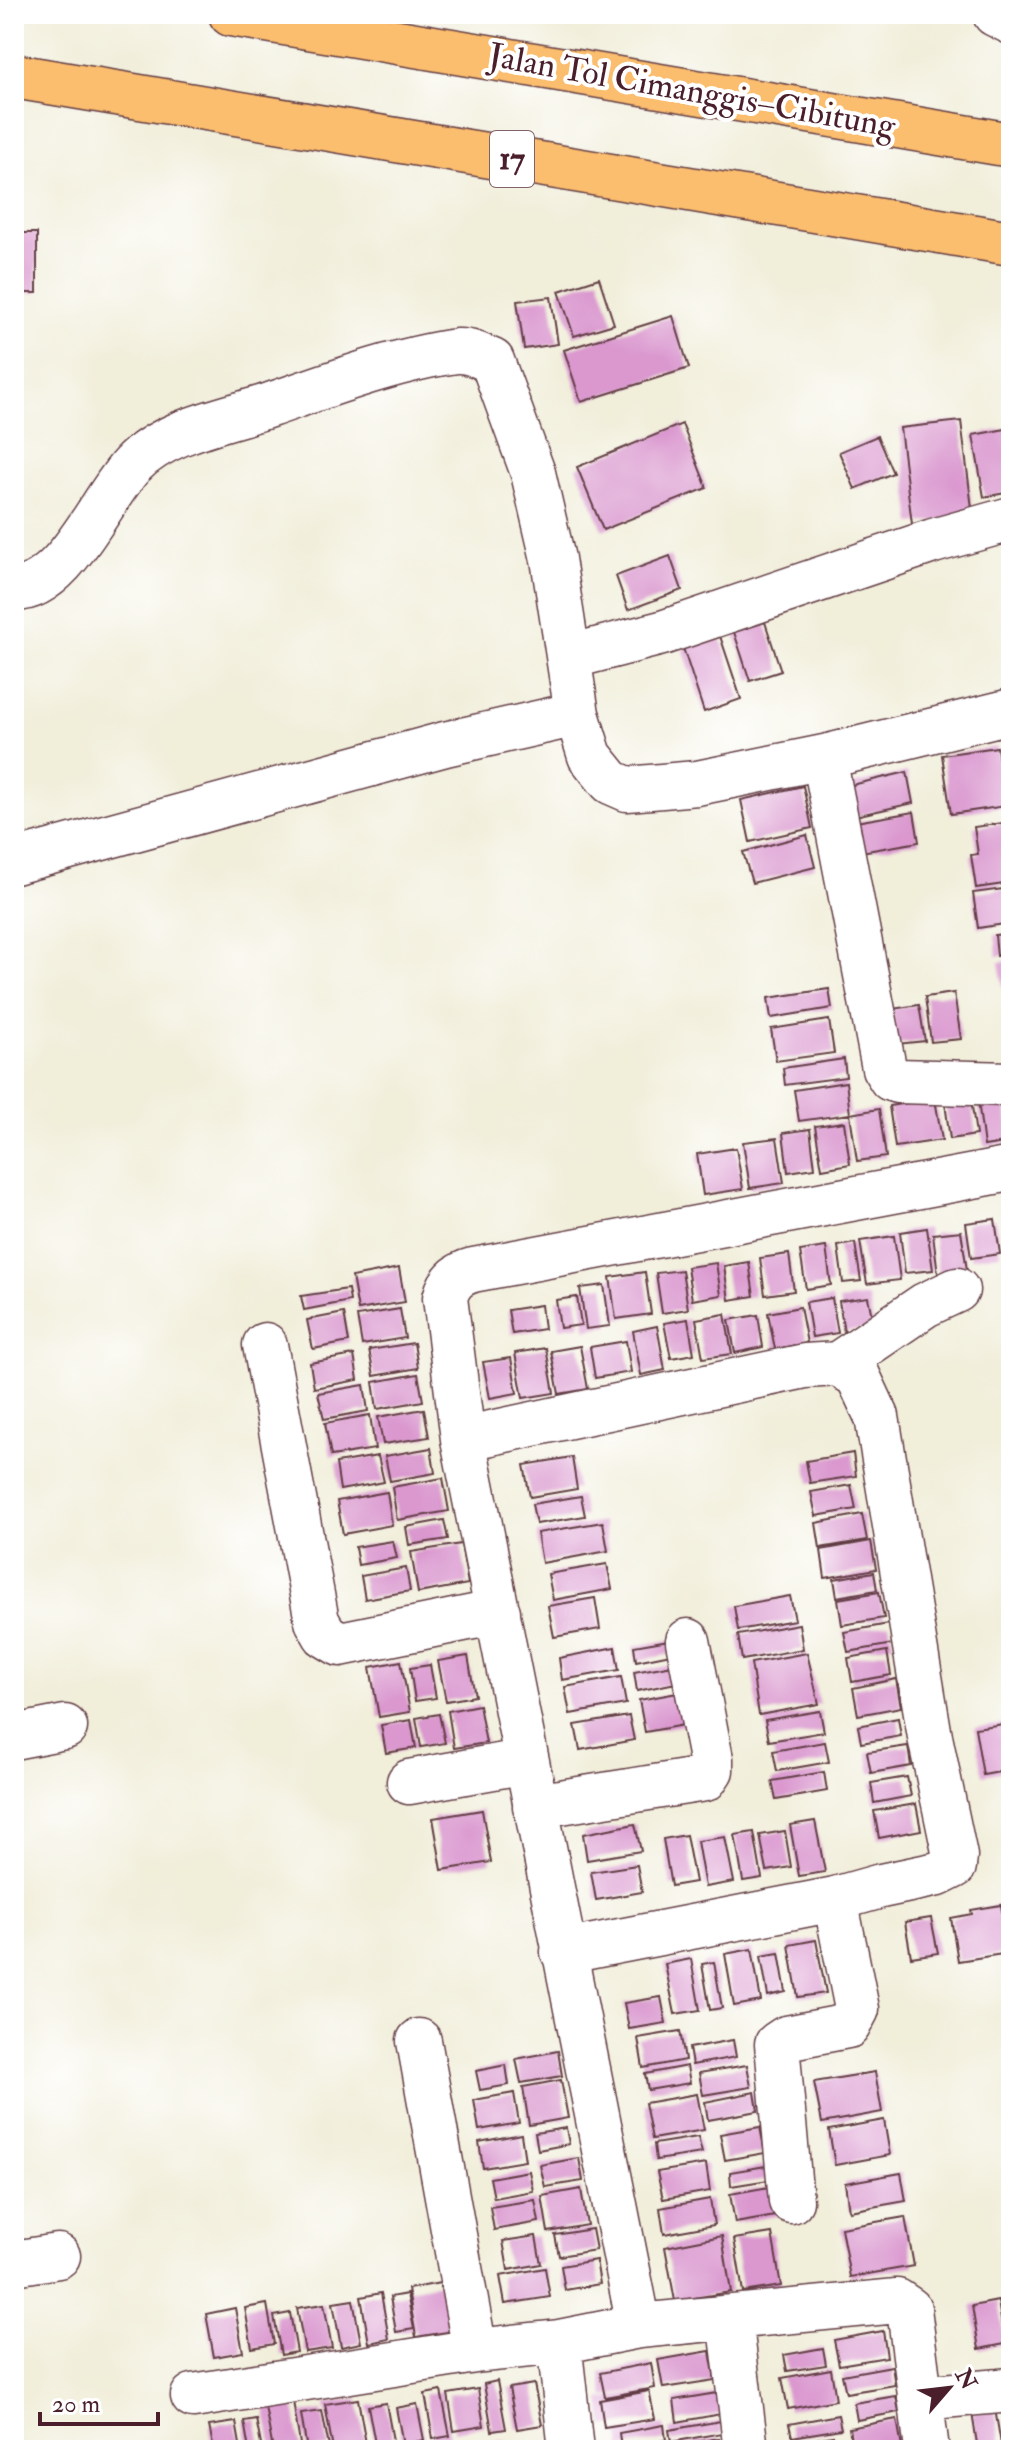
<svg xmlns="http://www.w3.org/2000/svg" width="1025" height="2464" font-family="'IM FELL Double Pica',serif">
<rect width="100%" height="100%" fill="#fff"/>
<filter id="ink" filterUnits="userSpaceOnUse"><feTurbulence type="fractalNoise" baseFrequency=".0125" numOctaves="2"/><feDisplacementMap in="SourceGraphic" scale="16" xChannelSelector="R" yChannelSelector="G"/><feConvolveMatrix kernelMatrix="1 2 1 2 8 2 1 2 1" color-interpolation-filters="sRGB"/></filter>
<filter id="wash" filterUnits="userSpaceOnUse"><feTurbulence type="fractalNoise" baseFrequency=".006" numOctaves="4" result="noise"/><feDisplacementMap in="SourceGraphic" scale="32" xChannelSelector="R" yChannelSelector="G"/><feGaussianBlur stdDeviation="1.8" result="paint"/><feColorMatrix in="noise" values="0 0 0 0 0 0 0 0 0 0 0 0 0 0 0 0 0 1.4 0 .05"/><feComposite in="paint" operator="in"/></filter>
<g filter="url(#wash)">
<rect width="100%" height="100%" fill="#f1eeda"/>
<g id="blocks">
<path fill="#da98cf" d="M14,233H37V293H14Z
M599,278L614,324L574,336L559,291Z
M551,297L558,344L524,349L517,301Z
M673,316L689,368L581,402L564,350Z
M961,421L973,516L912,524L900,428Z
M682,424L707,488L603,530L577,467Z
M1011,428V492L984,497L973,435Z
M877,436L893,473L855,489L839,452Z
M670,556L682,590L628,610L616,576Z
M765,622L781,671L750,681L734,632Z
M720,636L741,699L704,712L683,648Z
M997,747L1006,806L951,814L942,755Z
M907,772L913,803L846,818L839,788Z
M803,786L812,828L750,842L741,800Z
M914,812L919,842L849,854L844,824Z
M1011,822V883L976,888L971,855L978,854L974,827Z
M807,835L815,867L752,883L743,852Z
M1011,888V923L978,928L973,893Z
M1011,933V954L997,956L995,935Z
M1011,960V986L1003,987L999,962Z
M829,989L832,1008L771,1018L768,998Z
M954,993L961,1039L931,1042L925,997Z
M919,1005L925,1041L897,1044L892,1009Z
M829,1020L834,1053L776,1061L771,1029Z
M844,1059L846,1077L785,1085L783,1068Z
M846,1082L850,1114L799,1121L794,1090Z
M1004,1090L1011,1142L984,1146L977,1093Z
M970,1092L976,1135L950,1139L944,1096Z
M935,1099L942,1140L895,1147L889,1106Z
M879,1109L886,1157L857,1161L850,1114Z
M844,1122L850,1164L822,1169L815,1126Z
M810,1129L815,1168L788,1172L783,1133Z
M777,1138L784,1183L750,1188L743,1142Z
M736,1148L743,1189L703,1195L697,1154Z
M995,1219L1000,1254L971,1258L966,1223Z
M927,1228L933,1270L905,1273L900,1232Z
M961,1231L967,1270L938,1274L933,1234Z
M894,1236L900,1280L867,1284L860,1241Z
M855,1243L861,1281L843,1283L838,1246Z
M826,1247L831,1285L806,1289L800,1251Z
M789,1254L794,1291L765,1295L760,1258Z
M749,1262L754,1296L729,1300L724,1266Z
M716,1263L721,1295L692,1300L687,1267Z
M399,1268L405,1302L358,1310L352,1277Z
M682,1270L688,1309L662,1313L656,1273Z
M645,1272L651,1314L616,1319L610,1277Z
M604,1285L610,1326L586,1329L580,1288Z
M348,1289L350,1301L304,1310L301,1296Z
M577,1297L581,1325L560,1328L556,1300Z
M868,1297L874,1327L844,1332L839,1301Z
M832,1298L838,1333L812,1337L806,1302Z
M541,1305L544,1329L512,1334L508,1310Z
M800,1307L807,1343L775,1349L768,1313Z
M400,1309L405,1338L362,1345L357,1316Z
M344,1313L349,1342L313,1349L307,1320Z
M725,1314L732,1354L703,1358L696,1319Z
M758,1315L763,1347L735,1353L729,1320Z
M688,1319L694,1354L671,1358L664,1323Z
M657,1326L665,1370L641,1375L633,1331Z
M626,1341L631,1372L595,1378L590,1347Z
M414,1343L418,1368L374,1376L369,1350Z
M580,1346L588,1389L559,1394L551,1351Z
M546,1348L554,1393L523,1398L515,1353Z
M354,1355L358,1380L314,1388L310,1363Z
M511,1358L517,1393L490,1398L483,1362Z
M418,1374L423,1401L377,1409L373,1382Z
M364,1385L368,1411L324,1419L318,1393Z
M424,1409L429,1437L383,1444L378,1417Z
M370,1415L375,1449L331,1456L325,1423Z
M431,1448L435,1473L390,1481L385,1456Z
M853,1453L856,1476L810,1483L806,1461Z
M378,1456L384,1482L340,1490L336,1463Z
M572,1457L577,1489L530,1497L524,1465Z
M443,1478L449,1511L397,1520L392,1487Z
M851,1485L856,1509L816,1516L811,1492Z
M387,1492L392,1525L343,1534L337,1501Z
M581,1496L585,1516L536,1524L532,1504Z
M862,1514L867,1540L820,1548L816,1523Z
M444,1520L448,1539L409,1545L406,1527Z
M603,1522L608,1551L542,1563L537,1533Z
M393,1541L397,1558L358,1565L355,1547Z
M871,1541L876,1569L825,1578L821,1550Z
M461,1544L468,1584L418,1593L411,1552Z
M607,1564L612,1589L553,1600L548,1574Z
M406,1568L410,1591L365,1599L361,1576Z
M874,1572L877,1590L837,1597L834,1579Z
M879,1592L884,1618L842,1625L838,1599Z
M790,1596L795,1620L738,1630L734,1606Z
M595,1598L600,1629L554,1637L548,1606Z
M799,1624L803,1649L742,1660L738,1635Z
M889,1624L893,1644L848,1652L844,1632Z
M669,1640L671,1654L636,1661L634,1646Z
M615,1647L619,1670L562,1680L559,1658Z
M887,1651L891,1675L852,1682L848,1658Z
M807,1653L819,1704L759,1715L751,1663Z
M468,1656L475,1696L446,1701L438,1661Z
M401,1661L410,1712L379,1717L370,1667Z
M430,1665L436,1698L415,1701L410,1668Z
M673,1665L676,1683L637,1691L634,1672Z
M621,1677L626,1704L570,1714L565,1687Z
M896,1679L901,1707L858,1715L853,1688Z
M683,1692L689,1724L645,1732L639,1700Z
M479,1705L486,1743L454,1748L448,1711Z
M820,1711L824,1732L769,1741L765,1720Z
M439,1714L445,1743L421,1747L416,1718Z
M629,1716L634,1740L580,1750L575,1725Z
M898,1718L901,1736L861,1743L858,1726Z
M411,1720L416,1748L386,1753L381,1725Z
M1011,1723V1770L983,1775L975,1728Z
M825,1742L829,1762L777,1771L773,1751Z
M908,1746L911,1766L871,1773L867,1752Z
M824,1772L827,1791L776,1800L772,1781Z
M907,1777L911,1796L874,1803L871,1783Z
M916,1804L921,1830L879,1838L874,1811Z
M482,1810L491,1862L442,1870L433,1818Z
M815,1821L825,1872L799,1876L790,1825Z
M635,1824L641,1851L587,1860L583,1834Z
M785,1831L791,1867L767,1871L760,1835Z
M754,1832L762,1878L743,1881L735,1835Z
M686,1835L695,1882L671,1886L663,1839Z
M725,1837L734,1882L705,1887L697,1841Z
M637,1865L642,1892L596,1900L591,1872Z
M1001,1905L1009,1953L958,1961L951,1918L972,1914L971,1910Z
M931,1918L938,1953L911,1957L905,1922Z
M816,1940L826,1993L798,1997L789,1945Z
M752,1949L761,2001L734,2006L725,1954Z
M779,1953L786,1992L768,1996L761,1956Z
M691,1959L700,2010L675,2014L665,1964Z
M714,1962L722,2008L710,2010L702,1964Z
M661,1997L666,2023L629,2029L624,2003Z
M680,2031L685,2060L643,2068L638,2038Z
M733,2040L736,2057L692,2065L689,2048Z
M558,2051L562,2076L521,2083L516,2059Z
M506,2065L509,2085L480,2090L476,2071Z
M747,2065L751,2087L703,2095L699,2073Z
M687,2066L690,2083L648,2090L645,2074Z
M875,2072L882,2112L822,2123L814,2082Z
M561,2080L568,2118L529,2125L523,2087Z
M755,2092L758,2111L708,2120L705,2102Z
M514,2093L519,2123L479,2130L474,2100Z
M697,2094L704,2130L652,2139L645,2103Z
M884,2120L890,2155L835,2165L829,2130Z
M760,2127L765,2153L725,2160L720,2134Z
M566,2128L569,2144L538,2150L535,2133Z
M521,2134L525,2161L483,2168L479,2142Z
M698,2137L702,2153L656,2160L654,2144Z
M579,2158L583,2181L545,2187L540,2165Z
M706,2164L710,2191L663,2199L657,2172Z
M772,2165L774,2179L731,2186L730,2172Z
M529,2171L533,2191L494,2198L490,2178Z
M901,2173L906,2201L849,2211L845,2183Z
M775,2186L781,2215L735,2223L730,2194Z
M581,2189L587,2225L548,2232L542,2196Z
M710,2199L714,2225L664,2234L660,2208Z
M535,2200L539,2222L494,2230L490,2207Z
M905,2217L914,2266L850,2277L841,2228Z
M592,2229L596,2250L559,2256L555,2235Z
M772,2233L781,2286L743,2292L734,2239Z
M536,2236L541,2264L508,2270L503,2241Z
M722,2236L731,2292L675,2301L665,2247Z
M596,2260L600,2284L565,2290L561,2266Z
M545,2268L550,2297L505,2304L500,2276Z
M451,2281L460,2330L416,2337L408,2289Z
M381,2293L389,2339L369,2343L361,2297Z
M407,2294L414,2329L396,2332L390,2297Z
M353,2300L361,2343L341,2347L333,2303Z
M998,2301L1005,2344L979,2349L972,2306Z
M267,2304L274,2344L252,2348L245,2308Z
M324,2304L332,2348L305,2352L297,2308Z
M235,2308L243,2352L214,2357L206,2314Z
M290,2313L297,2352L281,2355L274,2316Z
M883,2331L887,2357L839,2365L834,2340Z
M823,2348L826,2365L787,2371L784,2355Z
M710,2351L715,2380L663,2388L658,2360Z
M651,2363L655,2388L605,2397L600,2373Z
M892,2366L895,2385L846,2393L842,2375Z
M831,2369L836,2400L788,2409L782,2378Z
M497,2381L506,2429L492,2431L484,2384Z
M534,2384L542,2425L517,2429L509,2388Z
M478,2389L484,2426L454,2431L448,2394Z
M441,2391L450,2436L433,2439L425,2394Z
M649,2391L655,2419L604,2427L600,2400Z
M717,2393L721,2414L677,2422L674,2400Z
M896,2396L899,2412L857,2420L854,2403Z
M358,2399L367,2449L333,2450L325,2404Z
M293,2401L301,2450H273L265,2406Z
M386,2403L394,2446L376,2449L368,2406Z
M417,2404L424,2440L403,2444L396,2408Z
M995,2409L1002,2450H978L972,2413Z
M322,2411L329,2447L307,2450L301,2414Z
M838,2415L841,2429L792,2437L789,2424Z
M256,2419L262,2450H249L244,2421Z
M897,2419L902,2448L853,2450L849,2428Z
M721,2421L722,2433L671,2442L669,2430Z
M236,2422L241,2450H214L209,2426Z
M664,2425L666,2440L621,2448L619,2433Z
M833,2436L835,2450H788L787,2444Z
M719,2438L721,2450H674V2446Z
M505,2440L507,2450H477L476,2444Z"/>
</g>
</g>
<g filter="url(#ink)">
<use href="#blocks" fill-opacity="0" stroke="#633e45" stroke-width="2"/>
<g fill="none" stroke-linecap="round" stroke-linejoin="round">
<defs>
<path id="minor" d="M995,14L1011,22
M14,589C64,590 101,498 132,465C165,430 225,420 270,405C328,385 397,359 457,351C469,350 481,356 492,361L533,473L553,559L577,714L590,756L611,782L627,789L697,783L824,757L1011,711
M569,657L662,633L933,541L1011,519
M824,757L884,1068L891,1079L897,1081L1011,1084
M14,862L445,744L577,714
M265,1345L317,1621L325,1635L340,1644L498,1612
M838,1364L925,1305L957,1290
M463,1439L805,1366L838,1364L858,1376L877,1417L930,1737L955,1856L954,1866L938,1874L881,1886L835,1899L563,1952
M14,1737L65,1727
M409,1782L527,1761
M535,1806L705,1779L711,1770V1759L688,1641
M419,2041L475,2351
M791,2201L777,2044L786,2038L848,2026L857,2009L835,1899
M14,2263L58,2256
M730,2318L746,2450
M639,2326L463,1439L445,1298C449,1282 458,1274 473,1270L1011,1169
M559,2342L571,2450
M193,2396L475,2351L559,2342L639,2326L897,2301L909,2309L927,2450
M920,2398L1011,2390"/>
<path id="highway" d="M231,14L1011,145
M14,76L1011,243"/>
</defs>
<use href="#minor" stroke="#633e45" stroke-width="47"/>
<use href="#highway" stroke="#633e45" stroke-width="47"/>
<use href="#minor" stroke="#fff" stroke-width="44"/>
<use href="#highway" stroke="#fbbd6e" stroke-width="44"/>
</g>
</g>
<g text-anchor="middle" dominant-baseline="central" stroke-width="8" stroke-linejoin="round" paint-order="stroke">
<rect fill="#fff" stroke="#80626b" stroke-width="2" x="490" y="131" width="44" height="56" rx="6"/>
<g font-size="32" font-weight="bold" fill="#4a1f2b">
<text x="512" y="159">17</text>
</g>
<g font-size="34" fill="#4a1f2b" stroke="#fff">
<text transform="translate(692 91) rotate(10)">Jalan Tol Cimanggis–Cibitung</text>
</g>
</g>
<rect width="1025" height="2464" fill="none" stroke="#fff" stroke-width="48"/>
<g transform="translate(949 2388) rotate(62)" stroke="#ffffff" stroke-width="6" paint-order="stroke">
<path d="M0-6L14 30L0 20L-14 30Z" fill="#4a1f2b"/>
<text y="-12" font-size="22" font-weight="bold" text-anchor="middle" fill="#4a1f2b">N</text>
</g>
<path d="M40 2412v12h118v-12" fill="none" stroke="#4a1f2b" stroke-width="4"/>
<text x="52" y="2412" font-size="24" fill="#4a1f2b" stroke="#ffffff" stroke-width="6" paint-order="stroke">20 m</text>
</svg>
